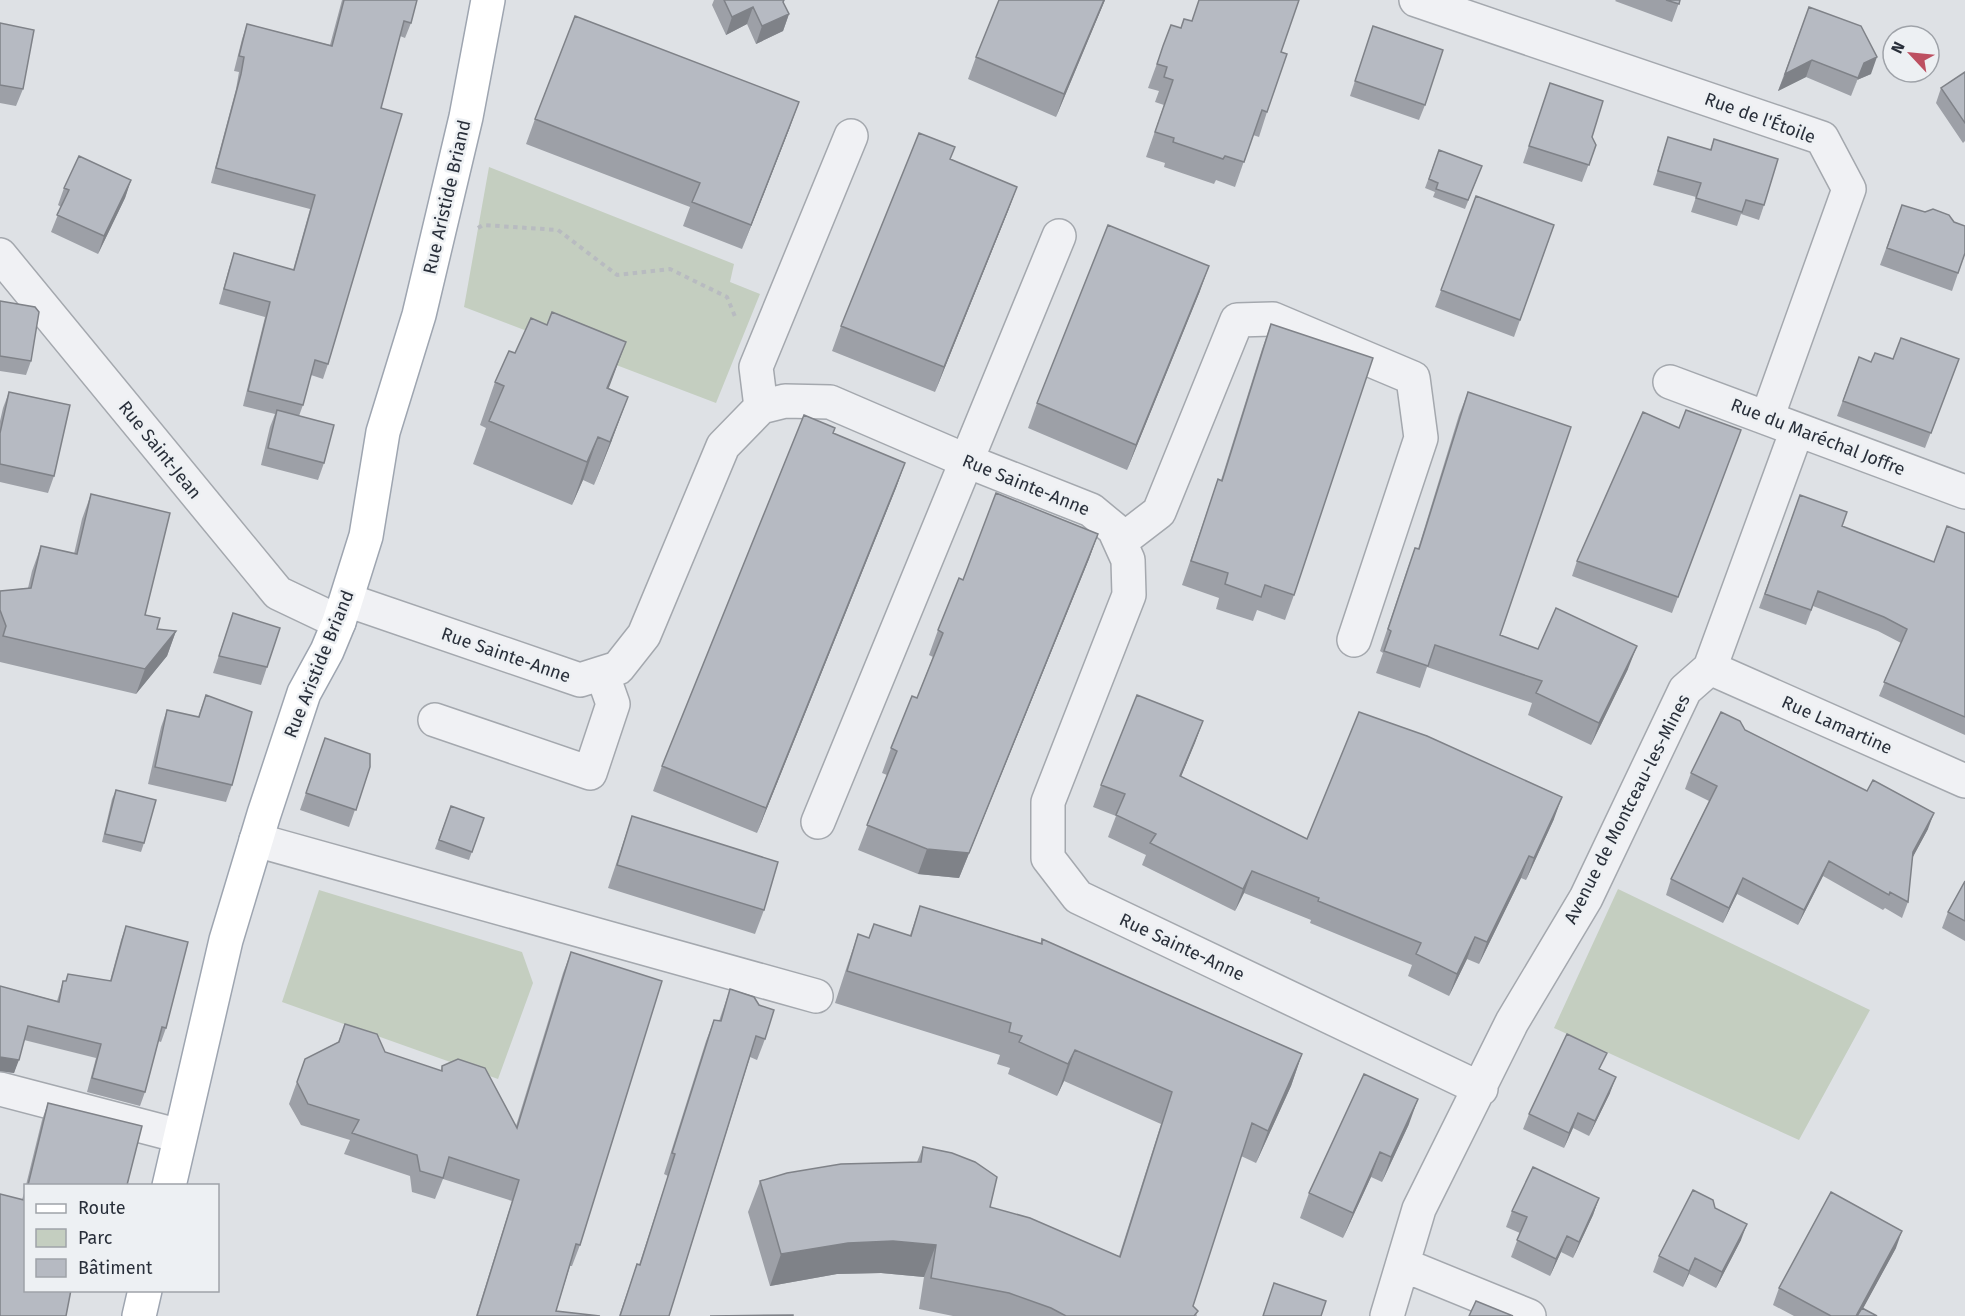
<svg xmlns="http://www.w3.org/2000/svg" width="1965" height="1316" font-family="'Fira Sans',sans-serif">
<rect width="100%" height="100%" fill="#dee1e5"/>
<path fill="#c4cec0" d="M489,167L734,264L730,282L760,294L716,403L464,307Z
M1618,889L1870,1010L1799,1140L1554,1028Z
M319,890L522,952L533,983L498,1079L282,1002Z"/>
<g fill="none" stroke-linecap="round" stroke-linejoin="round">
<defs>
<path id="minor" d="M1416,0L1822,138L1849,189L1767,418
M0,255L278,593L339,622
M1670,382L1965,492
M761,407L756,367L851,136
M1120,542L1159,512L1237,320L1273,319L1413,378L1421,438L1354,640
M347,600L580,680L618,668L644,635L723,446L761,407L785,401L830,402L967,461L1091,510L1114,529L1128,560L1129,595L1048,802V858L1078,897L1481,1089
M1710,668L1965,781
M435,720L590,773L613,704L602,673
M818,822L1059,236
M256,840L816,996
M0,1089L180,1136
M1404,1265L1529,1316
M1387,1316L1419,1209L1512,1022L1586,898L1685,690L1710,668L1797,430"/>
<path id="major" d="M169,1186L226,940L264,814L304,693L327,651L339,622L366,536L383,432L419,315L466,117L488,0
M139,1316L145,1290"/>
</defs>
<use href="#minor" stroke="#a4a8ae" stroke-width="36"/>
<use href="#major" stroke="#9ea5b0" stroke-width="36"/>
<path stroke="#b8bbc0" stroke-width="4" stroke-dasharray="4.5 4.5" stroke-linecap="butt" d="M478,228L483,225L558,230L617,275L670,269L727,297L736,319"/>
<use href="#minor" stroke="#f0f1f4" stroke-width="33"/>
<use href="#major" stroke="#fff" stroke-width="33"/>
</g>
<path fill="#9da0a7" d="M342,0H417L411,23L405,38L400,36L381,108L328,364L323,379L311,375L303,405L299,416L324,463L318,480L261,465L270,427L275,414L243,406L265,317L219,304L229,268L234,253L293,270L310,209L211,183L236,89L239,72L234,71L242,39L247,24L330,45Z
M714,0H784L783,2L789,14L783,31L756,44L747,24L726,35L712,5Z
M1105,0L1056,117L968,79L976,57Z
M1616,0H1680L1672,22L1615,1Z
M1809,7L1871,74L1857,80L1851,96L1806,77L1778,91Z
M0,23L23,89L16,106L0,103Z
M1171,25L1180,28L1281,52L1267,112L1259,137L1253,135L1235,187L1216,180L1214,184L1164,167L1165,163L1146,157L1164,105L1155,102L1159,91L1148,88Z
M1373,26L1425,105L1419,120L1350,96Z
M1965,72V141L1963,143L1936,103L1941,88Z
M1550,83L1592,137L1596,145L1582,182L1523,163Z
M535,119L790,127L742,249L683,226L690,207L526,144Z
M1668,137L1710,150L1714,139L1764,205L1759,220L1741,214L1737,226L1691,212L1696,197L1653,185Z
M1439,150L1482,166L1465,209L1433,197L1435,192L1425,188Z
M950,159L1017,187L1008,211L935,392L832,351L841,326Z
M131,180L125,198L98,254L51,232L61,207L58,205L64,188Z
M1476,196L1554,225L1514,337L1435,307Z
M1902,205L1925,212L1965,253L1952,291L1880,265Z
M1200,291L1127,470L1028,428L1037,403Z
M0,301L31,361L26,375L0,371Z
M1271,324L1294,595L1285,620L1257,610L1253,621L1216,609L1219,598L1182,585L1218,479L1221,480L1262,349Z
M1859,357L1871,362L1893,359H1959L1925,448L1837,416Z
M495,382L609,389L612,440L594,485L583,480L572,505L473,464L486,428L480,425Z
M9,392L54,476L48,493L0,482V421L3,408Z
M1468,392L1500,635L1538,649L1628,669L1591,745L1528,715L1532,703L1427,667L1420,688L1376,673L1383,653L1380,651L1407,570L1415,548L1418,549L1459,415Z
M1679,428L1741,430L1672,613L1572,576L1577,561Z
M833,433L905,463L896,488L757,833L653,791L662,766Z
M91,494L145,615L157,629L176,631L167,656L136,694L0,662V591L28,588L32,571L41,546L74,554L82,519Z
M1800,495L1842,526L1934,562L1965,533V735L1879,696L1901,643L1878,631L1813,606L1806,625L1759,608Z
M1098,534L1089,559L959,878L918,874L858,850L887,775L882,773L891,748L917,698L933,657L929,655L938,630L963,580Z
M233,613L267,667L261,685L213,673Z
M206,695L232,785L226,802L148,784L161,727L167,710L198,717Z
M1203,721L1181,777L1307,839L1554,819L1526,880L1521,878L1479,964L1467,959L1449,996L1408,976L1412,965L1310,923L1311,920L1244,893L1235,911L1142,865L1146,855L1108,837L1116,816L1093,807L1101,785Z
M1745,730L1928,829L1912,858L1908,902L1902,918L1885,908L1883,910L1823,876L1798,925L1737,894L1723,923L1666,895L1671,879L1709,801L1685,789L1691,773Z
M325,738L370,767L349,827L300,810Z
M116,790L144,843L141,852L102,842L112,799Z
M451,806L484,818L469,860L435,849Z
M632,816L764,910L755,934L608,888Z
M1965,881V941L1942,928L1948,912Z
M920,906L1040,944L1042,939L1302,1054L1291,1086L1256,1163L1241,1156L1193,1306L1197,1316H953L919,1309L924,1277L881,1273L837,1274L770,1286L748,1212L760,1181L917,1162L923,1147L990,1207L1119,1256L1161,1124L1064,1081L1057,1096L1008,1074L1010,1068L997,1064L1000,1055L835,1003L847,966L858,934L869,938L910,935Z
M126,926L166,1028L161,1042L158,1041L145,1092L140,1106L87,1092L96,1058L24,1040L14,1073L0,1071V986L57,1001L63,981H66L68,974L110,981L121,940Z
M571,952L580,1245L572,1266H570L556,1311L600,1316H476L512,1201L443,1179L435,1199L412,1192L410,1176L344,1154L350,1140L301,1125L289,1104L305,1059L338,1042L345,1024L385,1052L441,1071L442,1066L516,1126L563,973Z
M730,989L765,1039L757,1060L750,1057L669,1316H619L637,1264L639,1265L668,1176L664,1174L706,1041L714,1020L719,1021Z
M1601,1070L1610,1093L1589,1136L1573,1128L1564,1148L1523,1129L1529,1114Z
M48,1103L127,1185H26L42,1120Z
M1409,1124L1382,1182L1371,1177L1343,1238L1300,1218L1309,1193Z
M26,1186V1290L22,1200Z
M1599,1198L1593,1215L1573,1258L1561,1252L1550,1276L1511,1257L1520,1233L1506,1227L1512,1211Z
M1715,1208L1741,1240L1716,1288L1689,1274L1683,1287L1653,1272L1659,1256Z
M1896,1248L1863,1308L1877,1316H1794L1773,1305L1779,1288Z"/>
<path fill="#7f8288" d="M1104,0H1105L1056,117L1064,94Z
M753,7L747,24L726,35L732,17Z
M789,14L783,31L756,44L762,26Z
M1877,57L1871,74L1857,80L1851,96L1864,63Z
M1812,60L1806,77L1778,91L1785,74Z
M799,102L790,127L742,249L751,225Z
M131,180L125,198L98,254L104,236Z
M1017,187L1008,211L935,392L944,367Z
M1209,266L1200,291L1127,470L1136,445Z
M626,342L610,385L591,431L607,388Z
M628,397L612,440L594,485L610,442Z
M598,437L583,480L572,505L587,462Z
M905,463L896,488L757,833L766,808Z
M1098,534L1089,559L959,878L918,874L927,849Z
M176,631L167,656L136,694L145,669Z
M1637,646L1628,669L1591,745L1599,723Z
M1203,721L1195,743L1172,798L1180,776Z
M1562,797L1554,819L1526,880L1534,858Z
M1934,813L1928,829L1907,868L1913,852Z
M1529,856L1521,878L1479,964L1487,942Z
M1829,861L1823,876L1798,925L1804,910Z
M1252,871L1244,893L1235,911L1243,889Z
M1743,878L1737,894L1723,923L1729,908Z
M1475,937L1467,959L1449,996L1457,974Z
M1075,1050L1064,1081L1057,1096L1068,1064Z
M1302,1054L1291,1086L1256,1163L1268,1131Z
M0,1057L19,1060L14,1073L0,1071Z
M1616,1077L1610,1093L1589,1136L1595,1121Z
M1418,1099L1409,1124L1382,1182L1391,1157Z
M1578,1113L1573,1128L1564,1148L1569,1133Z
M1380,1152L1371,1177L1343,1238L1353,1213Z
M1599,1198L1593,1215L1573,1258L1579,1242Z
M1747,1224L1741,1240L1716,1288L1722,1272Z
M1902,1231L1896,1248L1859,1316H1856Z
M1567,1236L1561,1252L1550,1276L1556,1259Z
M893,1241L936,1245L924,1277L881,1273L837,1274L770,1286L781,1254L848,1243Z
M1695,1258L1689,1274L1683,1287L1689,1271Z"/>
<path fill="#b6bac2" stroke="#7f8288" stroke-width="1.5" d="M344,0H417L411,23L404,21L381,108L402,114L328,364L315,360L303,405L248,391L270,302L224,289L234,253L294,270L315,195L216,168L241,74L244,57L239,56L247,24L332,46Z
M724,0H784L783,2L789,14L762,26L753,7L732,17Z
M999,0H1104L1064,94L976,57Z
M1199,0H1299L1281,52L1287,54L1267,112L1262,110L1244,162L1225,156L1223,159L1173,142L1174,138L1155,132L1173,80L1164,77L1167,67L1157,64L1163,46L1171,25L1181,28L1184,19L1192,21Z
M1666,0H1680L1679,4Z
M1809,7L1861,26L1877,57L1864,63L1858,78L1812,60L1785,74Z
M575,16L799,102L751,225L692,202L700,183L535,119Z
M0,23L34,30L23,89L0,85Z
M1373,26L1443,50L1425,105L1355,81Z
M1965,72V123L1941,88Z
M1550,83L1603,101L1592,137L1596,145L1589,165L1529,146Z
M919,133L955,147L950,159L1017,187L944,367L841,326Z
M1668,137L1711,150L1714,139L1778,159L1764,205L1746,200L1742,212L1696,198L1701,183L1658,171Z
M1439,150L1482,166L1468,200L1436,189L1438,183L1429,179Z
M79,156L131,180L104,236L57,215L69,190L64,188Z
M1476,196L1554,225L1520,320L1441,290Z
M1902,205L1925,212L1933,209L1949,215L1954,222L1965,226V253L1958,273L1887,248Z
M1108,225L1209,266L1136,445L1037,403Z
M0,301L35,307L39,312L31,361L0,356Z
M552,312L626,342L607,388L628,397L610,442L598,437L587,462L489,421L504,386L495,382L509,351L515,353L531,318L547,325Z
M1271,324L1373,358L1294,595L1265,585L1261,597L1225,584L1228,573L1191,561L1218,479L1222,481Z
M1901,338L1959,359L1931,433L1843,401L1859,357L1871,362L1875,353L1893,359Z
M9,392L70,405L54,476L0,464V433Z
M1468,392L1571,427L1500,635L1538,649L1556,608L1637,646L1599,723L1536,693L1542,681L1435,645L1428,666L1384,651L1391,631L1388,629L1415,548L1419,549Z
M277,410L334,425L324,463L268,448Z
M1686,410L1741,430L1678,597L1577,561L1643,412L1679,428Z
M804,415L835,428L833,433L905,463L766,808L662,766Z
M996,493L1098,534L969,853L927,849L867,825L897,751L891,748L912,696L917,698L943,633L938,630L959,578L963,580Z
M91,494L170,513L145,615L160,618L157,629L176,631L145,669L3,636L6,626L0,610V591L31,588L41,546L77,554Z
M1800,495L1847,512L1842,526L1934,562L1947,526L1965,533V717L1884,682L1907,629L1884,617L1818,591L1811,610L1765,594Z
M233,613L280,628L267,667L219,656Z
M206,695L252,712L232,785L155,767L167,710L199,717Z
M1137,695L1203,721L1180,776L1307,839L1359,712L1427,736L1562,797L1534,858L1529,856L1487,942L1475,937L1457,974L1416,954L1421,943L1318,901L1319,898L1252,871L1243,889L1150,843L1156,834L1116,815L1125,794L1101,785Z
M1721,712L1740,721L1745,730L1867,791L1873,780L1934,813L1913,852L1908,902L1890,892L1889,895L1829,861L1804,910L1743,878L1729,908L1671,879L1717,786L1691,773Z
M325,738L370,754V767L356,810L306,793Z
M116,790L156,800L144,843L105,834Z
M451,806L484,818L472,852L439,840Z
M632,816L778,862L764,910L617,865Z
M1965,881V921L1948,912Z
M920,906L1042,944V939L1302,1054L1268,1131L1252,1123L1193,1306L1198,1311L1194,1316H1066L1051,1308L1009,1293L931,1278L936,1245L893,1241L848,1243L781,1254L760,1181L787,1173L841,1164L921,1162L923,1147L952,1153L975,1162L997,1177L990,1207L1030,1218L1120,1257L1172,1092L1075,1050L1068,1064L1019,1042L1022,1036L1009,1032L1011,1023L847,971L858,934L869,938L874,924L911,936Z
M126,926L188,942L166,1028L162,1027L145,1092L92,1078L101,1044L28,1026L19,1060L0,1057V986L59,1002L63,981H66L68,974L111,981Z
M571,952L662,981L580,1245L576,1244L556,1311L600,1316H477L519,1180L449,1157L443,1178L420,1171L417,1155L352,1133L359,1120L308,1104L297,1082L305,1059L339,1042L345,1024L377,1034L385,1052L442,1071V1066L458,1059L485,1068L517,1128Z
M730,989L754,997L759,1005L774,1010L765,1039L756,1036L669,1316H620L637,1264L640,1265L675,1154L672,1153L714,1020L721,1021Z
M1567,1034L1607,1053L1599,1069L1616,1077L1595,1121L1578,1113L1569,1133L1529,1114Z
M1364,1074L1418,1099L1391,1157L1380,1152L1353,1213L1309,1193Z
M48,1103L142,1126L127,1185H28Z
M1533,1167L1599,1198L1579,1242L1567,1236L1556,1259L1517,1240L1527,1217L1512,1211Z
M1693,1190L1713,1200L1715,1208L1747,1224L1722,1272L1695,1258L1689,1271L1659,1256Z
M1831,1192L1902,1231L1856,1316H1831L1779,1288Z
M0,1194L24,1200L26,1194V1290H71L66,1316H0Z
M1274,1283L1326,1301L1321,1316H1263Z
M1476,1301L1513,1316H1469Z
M1862,1308L1877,1316H1857Z
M793,1315V1316H710Z"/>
<g text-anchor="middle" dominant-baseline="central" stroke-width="5" stroke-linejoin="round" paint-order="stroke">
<g font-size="18" fill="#292f3a" stroke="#edf0f3">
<text transform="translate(1760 118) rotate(20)">Rue de l'Étoile</text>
<text transform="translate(447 197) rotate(-77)">Rue Aristide Briand</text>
<text transform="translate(1818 437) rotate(21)">Rue du Maréchal Joffre</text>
<text transform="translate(160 450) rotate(51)">Rue Saint-Jean</text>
<text transform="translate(1026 485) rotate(22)">Rue Sainte-Anne</text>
<text transform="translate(506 655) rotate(19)">Rue Sainte-Anne</text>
<text transform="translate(319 664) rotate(-68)">Rue Aristide Briand</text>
<text transform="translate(1837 725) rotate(24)">Rue Lamartine</text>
<text transform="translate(1627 809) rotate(-63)">Avenue de Montceau-les-Mines</text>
<text transform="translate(1182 947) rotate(25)">Rue Sainte-Anne</text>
</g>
</g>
<rect x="24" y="1184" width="195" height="108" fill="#edf0f3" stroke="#9fa3a9" stroke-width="1.5"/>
<rect x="36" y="1204" width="30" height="9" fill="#ffffff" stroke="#9fa3a9" stroke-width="1.5"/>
<text x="78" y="1214" font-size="18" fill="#292f3a">Route</text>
<rect x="36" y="1229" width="30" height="18" fill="#c4cec0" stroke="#9fa3a9" stroke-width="1.5"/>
<text x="78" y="1244" font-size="18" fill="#292f3a">Parc</text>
<rect x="36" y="1259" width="30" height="18" fill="#b6bac2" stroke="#9fa3a9" stroke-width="1.5"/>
<text x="78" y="1274" font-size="18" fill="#292f3a">Bâtiment</text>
<g transform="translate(1911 54) rotate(296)"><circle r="28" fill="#edf0f3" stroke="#9fa3a9" stroke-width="1.5"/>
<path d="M0-4.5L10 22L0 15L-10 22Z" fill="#bd5061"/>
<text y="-9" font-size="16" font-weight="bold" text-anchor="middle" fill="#292f3a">N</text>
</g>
</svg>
